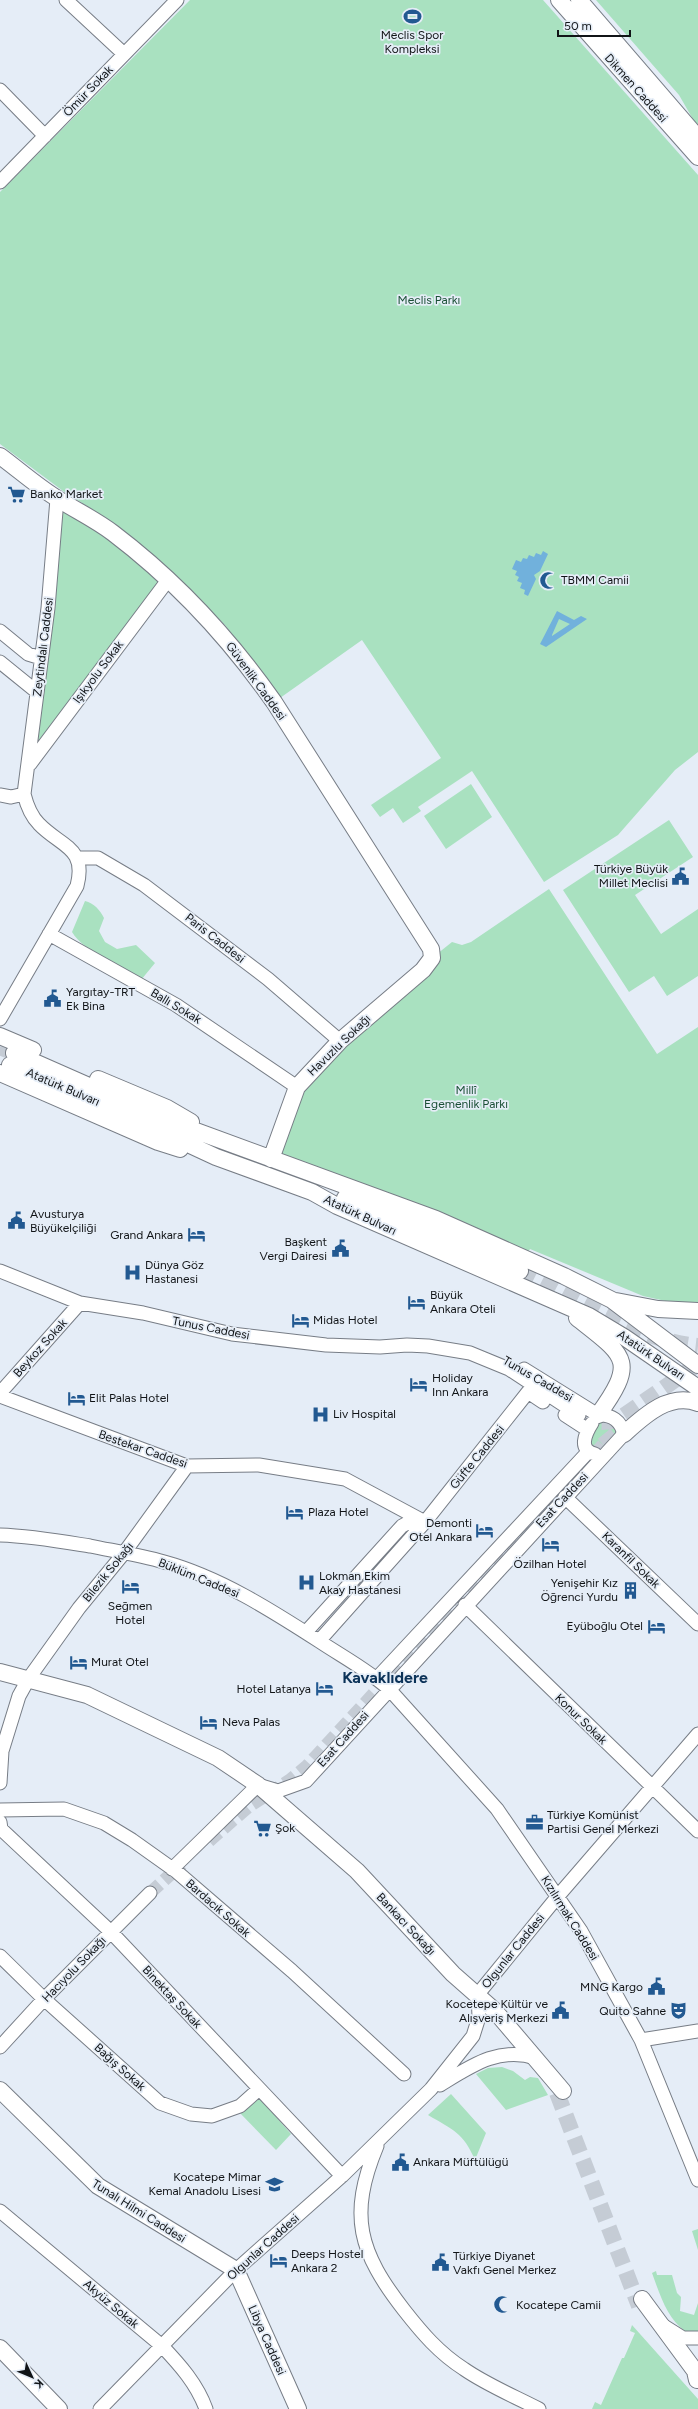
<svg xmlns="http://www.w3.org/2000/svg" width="698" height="2409" font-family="Figtree,sans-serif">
<rect width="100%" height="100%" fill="#e5edf7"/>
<path fill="#a9e1c0" d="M190,0H543L698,175V752L675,770L618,835L544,882L472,771L418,807L421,811L403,823L393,808L380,817L371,805L441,758L362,640L280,698L225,625L173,573L114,523L63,491L0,444V192Z
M596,0H698V128L679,95Z
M57,499L168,580L29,765Z
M471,784L492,817L446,849L424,816Z
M669,820L693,857L635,895L661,934L698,909V976L667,996L654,976L629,992L563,890Z
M549,889L657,1054L698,1027V1303L670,1302L643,1296L530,1249L528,1252L271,1159L297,1087L432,958L452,942L462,945L471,942Z
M85,901C94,903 100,910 104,918L99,931L105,942L117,949L136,945L155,963L141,980C121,966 84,952 72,932Z
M598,1415L623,1428L602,1454L584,1439Z
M502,2067L513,2071L525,2080L530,2077L538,2078L548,2095L506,2110L476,2074L488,2068Z
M451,2094L486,2133L475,2160C463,2132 453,2130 428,2115Z
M257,2095L291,2134L276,2150L239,2112Z
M698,2229V2250L692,2231Z
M656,2271L657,2275H672L677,2293L681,2297L680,2311L694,2315L698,2303V2331H685C667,2319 659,2292 652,2273Z
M632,2325L698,2399V2409H592L595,2402L601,2405L622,2358H624L635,2333L630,2331Z"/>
<path fill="#71b1dc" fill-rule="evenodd" d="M543,551L548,554L540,571L534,575L536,579L528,596L524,594L525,590L520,588L522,583L517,581L519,577L515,575L517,571L512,569L516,560L521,562L523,558L527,559L529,555L534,557L536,553L541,555Z
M557,611L574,620L581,616L587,619L546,647L540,644ZM559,619L570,624L552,636V635Z"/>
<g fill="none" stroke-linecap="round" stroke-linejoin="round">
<path stroke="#c5ccd5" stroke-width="13" stroke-dasharray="13 6" stroke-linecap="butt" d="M209,1841L248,1807L290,1780L307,1766L603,1445
M150,1893L182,1864"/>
<path stroke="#c5ccd5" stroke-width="16" stroke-dasharray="16 8" stroke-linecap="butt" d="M0,1047L14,1053
M520,1271C578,1298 632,1339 698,1346
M579,1415C592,1423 604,1424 619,1419L698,1364
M603,1445L625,1427
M557,2093L639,2306"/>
<defs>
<path id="minor" d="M66,0L124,54
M0,90L45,136
M0,182L177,0
M0,631L28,654L41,658
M0,662L37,692
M30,764L168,580
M0,795L11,797L24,794
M77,858H98L144,885L268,979L340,1041
M49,934L176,1005L297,1087
M0,1019L77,886C87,847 61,847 39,824C31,816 27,806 24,794L48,608L57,499
M0,1271L80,1303L143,1313L232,1334L326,1345L380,1347L407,1345L428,1346L470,1353L509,1369L579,1415
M524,1369L598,1415
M0,1393L80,1303
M0,1396L187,1466L259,1465L345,1479L425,1522
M565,1415L588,1430
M592,1423C585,1434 578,1450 595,1454
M565,1497L698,1624
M0,1535C31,1536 59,1541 90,1546C114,1551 140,1555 164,1562C219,1577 271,1610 319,1641C343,1657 368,1670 389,1689L497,1809L581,1931L641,2040L698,2180
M465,1605L698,1831
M306,1632L402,1526L411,1521H423
M319,1641L425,1522L528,1392L543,1402
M377,1678L588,1452
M0,1783L2,1751L19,1696L29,1678L79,1608L124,1553L187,1466
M0,1810L64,1809L104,1823L132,1840L177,1872L292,1971L404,2074
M0,1822L1,1829L111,1932L342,2176
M172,1869L258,1785L278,1791L306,1781L624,1434C621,1421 611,1414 598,1415
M0,1956L44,1999L160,2103L191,2114L212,2116L240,2106L259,2089
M641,2040L698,2031
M0,2047L44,1999L150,1893
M440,2085C471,2066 499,2046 536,2058
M377,2146C348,2216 359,2252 404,2310C422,2333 439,2353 464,2369C487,2385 514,2396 539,2409
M0,2211L162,2346C180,2365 197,2384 206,2409
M664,2326L683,2338H698
M100,2409L236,2270L342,2176L431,2089L473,2036L479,2017L478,1994L558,1896L698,1734"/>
<path id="major" d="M559,0L698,157
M579,0L698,138
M0,456C19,470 38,487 58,499C77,511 96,520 113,533C175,580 229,638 274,702L431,949L432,958L423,970L340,1041L297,1087L271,1159
M0,1036L33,1050
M14,1053L166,1120L436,1219L564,1276L612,1300L698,1365
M10,1065L117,1111L216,1157L312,1192L337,1206L589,1316L624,1337L698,1388
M0,1073L158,1142L180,1149
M98,1079L167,1108L191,1122
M345,1198L520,1271
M616,1301L658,1309L698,1311
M577,1318C625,1356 638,1360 598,1415
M624,1434C644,1416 669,1392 698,1403
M0,1672L87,1695L218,1758L258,1785L357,1871L453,1974L495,2011L563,2091
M0,2090L98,2186L236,2270L298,2409
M642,2299L695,2371L697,2380
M0,2348L59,2409"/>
</defs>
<use href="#minor" stroke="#777d86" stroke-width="15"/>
<use href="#major" stroke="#777d86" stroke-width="18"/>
<use href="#minor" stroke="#fff" stroke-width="13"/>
<use href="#major" stroke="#fff" stroke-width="16"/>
</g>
<defs>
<symbol id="stadium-bare" viewBox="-9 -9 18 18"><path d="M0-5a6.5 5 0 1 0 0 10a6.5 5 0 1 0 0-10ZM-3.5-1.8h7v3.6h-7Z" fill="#225991" stroke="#e5edf7" stroke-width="2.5" paint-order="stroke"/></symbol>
<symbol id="supermarket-bare" viewBox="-9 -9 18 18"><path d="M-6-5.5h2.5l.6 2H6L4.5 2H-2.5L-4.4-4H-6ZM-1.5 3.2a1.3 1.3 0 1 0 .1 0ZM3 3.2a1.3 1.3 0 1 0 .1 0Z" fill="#225991" stroke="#e5edf7" stroke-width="2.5" paint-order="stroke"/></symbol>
<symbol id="mosque-bare" viewBox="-9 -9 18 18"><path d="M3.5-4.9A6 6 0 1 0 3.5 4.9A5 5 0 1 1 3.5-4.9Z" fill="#225991" stroke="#e5edf7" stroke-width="2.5" paint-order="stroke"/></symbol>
<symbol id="civic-bare" viewBox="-9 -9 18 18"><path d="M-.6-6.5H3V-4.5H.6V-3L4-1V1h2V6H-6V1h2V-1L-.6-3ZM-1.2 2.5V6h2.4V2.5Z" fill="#225991" stroke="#e5edf7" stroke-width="2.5" paint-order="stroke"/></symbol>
<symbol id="hotel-bare" viewBox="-9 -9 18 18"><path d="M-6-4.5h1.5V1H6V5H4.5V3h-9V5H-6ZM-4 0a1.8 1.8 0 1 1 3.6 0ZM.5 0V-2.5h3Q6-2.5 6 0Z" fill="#225991" stroke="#e5edf7" stroke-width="2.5" paint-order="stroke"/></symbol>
<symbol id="hospital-bare" viewBox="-9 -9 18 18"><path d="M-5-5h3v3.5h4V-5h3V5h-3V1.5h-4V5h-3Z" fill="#225991" stroke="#e5edf7" stroke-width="2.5" paint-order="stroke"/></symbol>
<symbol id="building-bare" viewBox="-9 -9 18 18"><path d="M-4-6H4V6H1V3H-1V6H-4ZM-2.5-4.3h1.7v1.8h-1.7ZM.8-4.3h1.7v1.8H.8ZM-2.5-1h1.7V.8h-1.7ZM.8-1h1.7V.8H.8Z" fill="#225991" stroke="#e5edf7" stroke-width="2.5" paint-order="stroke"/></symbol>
<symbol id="office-bare" viewBox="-9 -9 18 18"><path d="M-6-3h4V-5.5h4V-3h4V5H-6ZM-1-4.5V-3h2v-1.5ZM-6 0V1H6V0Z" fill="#225991" stroke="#e5edf7" stroke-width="2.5" paint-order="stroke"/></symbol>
<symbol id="theatre-bare" viewBox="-9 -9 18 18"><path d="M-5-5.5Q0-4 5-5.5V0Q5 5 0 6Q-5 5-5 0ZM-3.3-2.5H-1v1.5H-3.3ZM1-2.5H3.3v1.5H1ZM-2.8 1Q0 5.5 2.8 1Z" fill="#225991" stroke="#e5edf7" stroke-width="2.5" paint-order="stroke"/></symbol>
<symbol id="school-bare" viewBox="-9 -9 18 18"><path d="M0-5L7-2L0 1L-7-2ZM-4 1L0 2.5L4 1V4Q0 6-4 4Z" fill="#225991" stroke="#e5edf7" stroke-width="2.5" paint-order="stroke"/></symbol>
</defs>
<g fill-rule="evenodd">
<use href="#stadium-bare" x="400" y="4" width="25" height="25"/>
<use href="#supermarket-bare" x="4" y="482" width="25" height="25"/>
<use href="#mosque-bare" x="536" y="568" width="25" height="25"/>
<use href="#civic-bare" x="668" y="864" width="25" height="25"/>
<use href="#civic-bare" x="40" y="986" width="25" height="25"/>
<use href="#civic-bare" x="4" y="1208" width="25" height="25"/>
<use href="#hotel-bare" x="184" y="1222" width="25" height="25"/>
<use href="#civic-bare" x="328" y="1236" width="25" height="25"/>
<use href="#hospital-bare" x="120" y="1260" width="25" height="25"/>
<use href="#hotel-bare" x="404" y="1290" width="25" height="25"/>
<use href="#hotel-bare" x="288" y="1308" width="25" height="25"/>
<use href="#hotel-bare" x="406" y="1372" width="25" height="25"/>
<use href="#hotel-bare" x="64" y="1386" width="25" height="25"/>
<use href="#hospital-bare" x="308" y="1402" width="25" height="25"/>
<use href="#hotel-bare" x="282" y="1500" width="25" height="25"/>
<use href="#hotel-bare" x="472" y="1518" width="25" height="25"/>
<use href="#hotel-bare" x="538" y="1532" width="25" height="25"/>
<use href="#hospital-bare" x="294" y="1570" width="25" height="25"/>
<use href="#hotel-bare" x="118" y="1574" width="25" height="25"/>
<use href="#building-bare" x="618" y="1578" width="25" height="25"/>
<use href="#hotel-bare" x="644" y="1614" width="25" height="25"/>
<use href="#hotel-bare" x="66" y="1650" width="25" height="25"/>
<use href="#hotel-bare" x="312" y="1676" width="25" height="25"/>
<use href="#hotel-bare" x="196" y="1710" width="25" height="25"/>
<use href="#office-bare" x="522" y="1810" width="25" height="25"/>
<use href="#supermarket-bare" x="250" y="1816" width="25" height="25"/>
<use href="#civic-bare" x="644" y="1974" width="25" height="25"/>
<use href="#civic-bare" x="548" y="1998" width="25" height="25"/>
<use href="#theatre-bare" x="666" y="1998" width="25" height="25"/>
<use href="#civic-bare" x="388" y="2150" width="25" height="25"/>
<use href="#school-bare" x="262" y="2172" width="25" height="25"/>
<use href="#hotel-bare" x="266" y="2248" width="25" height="25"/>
<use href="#civic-bare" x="428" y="2250" width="25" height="25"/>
<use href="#mosque-bare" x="490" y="2292" width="25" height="25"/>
</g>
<g text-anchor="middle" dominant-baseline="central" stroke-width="3.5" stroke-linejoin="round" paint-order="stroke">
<g font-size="12" fill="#111417" stroke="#e5edf7" text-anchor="start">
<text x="412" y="35" text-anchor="middle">Meclis Spor<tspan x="412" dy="14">Kompleksi</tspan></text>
<text x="30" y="494">Banko Market</text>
<text x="561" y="580">TBMM Camii</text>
<text x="668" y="869" text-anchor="end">Türkiye Büyük<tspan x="668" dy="14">Millet Meclisi</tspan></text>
<text x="66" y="992">Yargıtay-TRT<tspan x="66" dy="14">Ek Bina</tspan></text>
<text x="30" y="1214">Avusturya<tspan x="30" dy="14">Büyükelçiliği</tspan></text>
<text x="183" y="1235" text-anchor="end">Grand Ankara</text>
<text x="327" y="1242" text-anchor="end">Başkent<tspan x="327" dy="14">Vergi Dairesi</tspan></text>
<text x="145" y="1265">Dünya Göz<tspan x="145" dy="14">Hastanesi</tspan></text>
<text x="430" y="1295">Büyük<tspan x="430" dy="14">Ankara Oteli</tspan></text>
<text x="313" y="1320">Midas Hotel</text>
<text x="432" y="1378">Holiday<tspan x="432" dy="14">Inn Ankara</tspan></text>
<text x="89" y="1398">Elit Palas Hotel</text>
<text x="333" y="1414">Liv Hospital</text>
<text x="308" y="1512">Plaza Hotel</text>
<text x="472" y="1523" text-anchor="end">Demonti<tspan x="472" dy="14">Otel Ankara</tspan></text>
<text x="550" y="1564" text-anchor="middle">Özilhan Hotel</text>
<text x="319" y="1576">Lokman Ekim<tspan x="319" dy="14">Akay Hastanesi</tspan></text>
<text x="618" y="1583" text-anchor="end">Yenişehir Kız<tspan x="618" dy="14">Öğrenci Yurdu</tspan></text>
<text x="130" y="1606" text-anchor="middle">Seğmen<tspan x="130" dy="14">Hotel</tspan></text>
<text x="643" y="1626" text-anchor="end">Eyüboğlu Otel</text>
<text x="91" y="1662">Murat Otel</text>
<text x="311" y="1689" text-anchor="end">Hotel Latanya</text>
<text x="222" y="1722">Neva Palas</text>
<text x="547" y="1815">Türkiye Komünist<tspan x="547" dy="14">Partisi Genel Merkezi</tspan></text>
<text x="275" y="1828">Şok</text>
<text x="643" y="1987" text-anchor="end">MNG Kargo</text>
<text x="548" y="2004" text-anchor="end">Kocetepe Kültür ve<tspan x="548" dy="14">Alışveriş Merkezi</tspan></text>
<text x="666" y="2011" text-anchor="end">Quito Sahne</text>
<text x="413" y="2162">Ankara Müftülügü</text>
<text x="261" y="2177" text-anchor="end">Kocatepe Mimar<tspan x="261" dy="14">Kemal Anadolu Lisesi</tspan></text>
<text x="291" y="2254">Deeps Hostel<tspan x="291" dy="14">Ankara 2</tspan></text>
<text x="453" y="2256">Türkiye Diyanet<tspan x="453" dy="14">Vakfı Genel Merkez</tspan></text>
<text x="516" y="2305">Kocatepe Camii</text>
</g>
<g font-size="12" fill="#111417" stroke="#e5edf7">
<text transform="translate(636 88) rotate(48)">Dikmen Caddesi</text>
<text transform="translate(88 91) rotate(-46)">Ömür Sokak</text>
<text transform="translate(43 647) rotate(-83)">Zeytindalı Caddesi</text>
<text transform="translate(98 672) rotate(-53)">Işıkyolu Sokak</text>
<text transform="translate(256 681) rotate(54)">Güvenlik Caddesi</text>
<text transform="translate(215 938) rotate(38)">Paris Caddesi</text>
<text transform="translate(176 1006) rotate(31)">Ballı Sokak</text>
<text transform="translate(339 1045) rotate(-44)">Havuzlu Sokağı</text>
<text transform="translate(63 1087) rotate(23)">Atatürk Bulvarı</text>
<text transform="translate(360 1215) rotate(25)">Atatürk Bulvarı</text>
<text transform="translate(211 1328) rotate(11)">Tunus Caddesi</text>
<text transform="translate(40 1348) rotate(-48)">Beykoz Sokak</text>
<text transform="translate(651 1355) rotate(34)">Atatürk Bulvarı</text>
<text transform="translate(538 1379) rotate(30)">Tunus Caddesi</text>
<text transform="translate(143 1449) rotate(19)">Bestekar Caddesi</text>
<text transform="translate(477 1457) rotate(-51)">Güfte Caddesi</text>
<text transform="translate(562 1500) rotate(-47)">Esat Caddesi</text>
<text transform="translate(631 1560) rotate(44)">Karanfil Sokak</text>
<text transform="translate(108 1572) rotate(-51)">Bilezik Sokağı</text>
<text transform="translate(199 1578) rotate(22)">Büklüm Caddesi</text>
<text transform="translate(581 1719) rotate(44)">Konur Sokak</text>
<text transform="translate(343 1739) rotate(-48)">Esat Caddesi</text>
<text transform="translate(218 1908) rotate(41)">Bardacık Sokak</text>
<text transform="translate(570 1918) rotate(58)">Kızılırmak Caddesi</text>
<text transform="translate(406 1924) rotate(47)">Bankacı Sokağı</text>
<text transform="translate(513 1951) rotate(-51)">Olgunlar Caddesi</text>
<text transform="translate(74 1969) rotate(-46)">Hacıyolu Sokağı</text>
<text transform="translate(172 1997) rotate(47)">Binektaş Sokak</text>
<text transform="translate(120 2067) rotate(42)">Bağış Sokak</text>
<text transform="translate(139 2211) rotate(32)">Tunalı Hilmi Caddesi</text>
<text transform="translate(263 2247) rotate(-42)">Olgunlar Caddesi</text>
<text transform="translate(111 2304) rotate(40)">Akyüz Sokak</text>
<text transform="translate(267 2340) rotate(66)">Libya Caddesi</text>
</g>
<g font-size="12" fill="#1a4f35" stroke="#e5edf7">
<text x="429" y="300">Meclis Parkı</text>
<text x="466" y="1090">Millî<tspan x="466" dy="14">Egemenlik Parkı</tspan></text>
</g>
<g font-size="16" font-weight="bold" fill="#0b3258" stroke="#e5edf7">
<text x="385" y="1677">Kavaklıdere</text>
</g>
</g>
<g transform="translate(32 2377) rotate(134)" stroke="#e5edf7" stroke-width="3" paint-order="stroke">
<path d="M0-3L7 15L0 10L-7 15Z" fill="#111417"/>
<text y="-6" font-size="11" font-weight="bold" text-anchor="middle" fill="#111417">K</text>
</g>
<path d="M558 30v6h72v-6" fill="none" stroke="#111417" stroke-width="2"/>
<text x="564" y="30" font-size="12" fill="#111417" stroke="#e5edf7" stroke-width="3" paint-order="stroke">50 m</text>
</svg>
